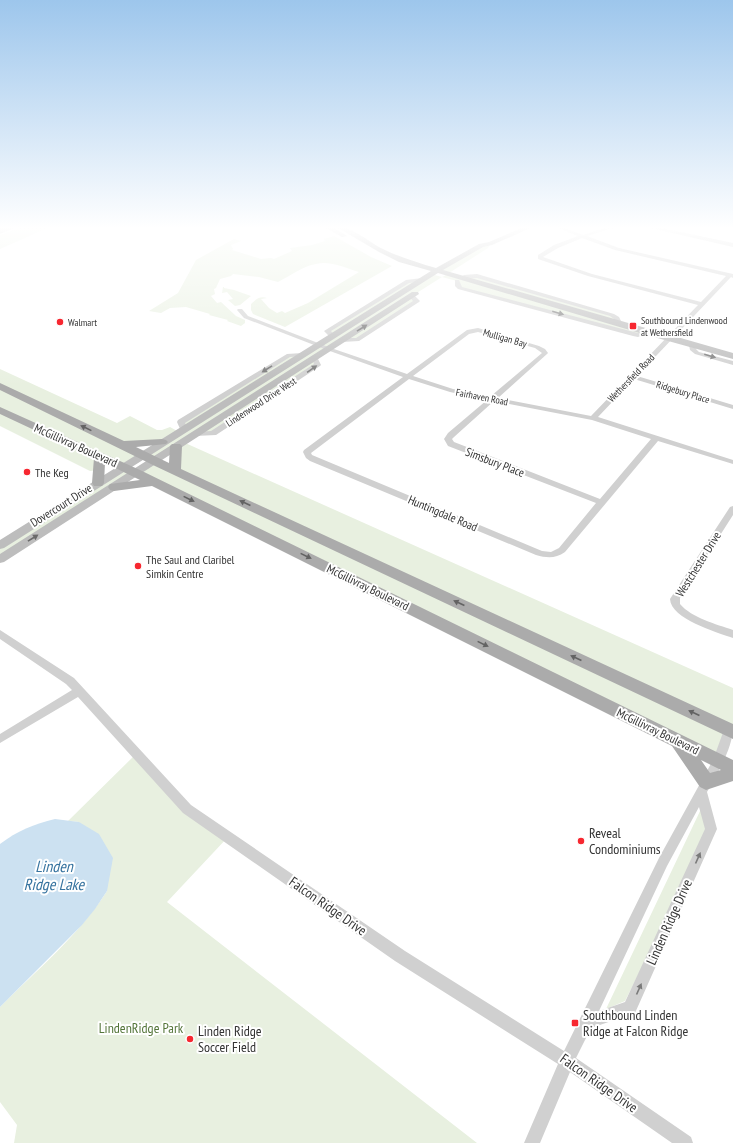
<svg xmlns="http://www.w3.org/2000/svg" width="733" height="1143" font-family="'PT Sans Narrow',sans-serif">
<rect width="100%" height="100%" fill="#fff"/>
<path fill="#e8f0e0" fill-rule="evenodd" d="M24,226H52L0,249V235Z
M334,236L371,257L392,266L285,327L253,314L251,310V304C256,299 260,296 267,298L261,299L269,308L277,313L282,311L285,313L308,303L359,272C346,268 329,260 316,264C303,266 290,276 278,282L259,277L233,274L231,276L220,279L216,288L214,289L215,294L211,296L217,303L221,302L236,316L245,320V323L241,326L227,321L228,320L209,315L210,314L186,307L170,308L161,313L149,311L178,293L196,260L234,239L241,241L231,245L233,249L232,250L261,259L271,258L274,259L292,251L290,248L312,245L325,241L324,239Z
M490,244L488,248L449,273L464,277L472,276L612,315L620,325L646,332L638,335L460,288L457,281L442,277L412,296L417,301L357,340H342L315,357L318,365L213,433L195,434L183,442L733,688V732L718,761L136,473L0,559V545L124,467L100,456V470L90,471L0,426V369L117,423L130,416L157,430H162L170,427L179,432L181,425L289,355H302L331,336L327,331L408,281L422,280L431,274L442,277L448,274L437,270L481,245ZM161,443L143,455L123,445ZM176,447L175,470L155,461ZM142,455L154,461L136,473L124,467Z
M223,287H224V288L234,290L251,296L240,305L235,306L228,300L233,299L227,292L222,293Z
M136,754L176,798L228,837L167,902L477,1143H14L17,1125L0,1102V1007C37,970 79,935 107,891L79,822L68,821Z
M701,809L711,829L625,1001L606,1009Z"/>
<path fill="#cce1f1" d="M55,819L79,822L99,834L113,858L107,891L95,909L82,925L0,1007V844C17,831 34,824 55,819Z"/>
<g fill="none" stroke-linecap="round" stroke-linejoin="round">
<path fill="#d0d0d0" fill-rule="evenodd" d="M553,226H560L583,235L611,226H620L587,236L619,248L733,274V278L731,277L637,376L733,405V409L634,379L598,417L733,460V464L658,441L565,552C555,559 547,558 536,555L310,461L306,458L303,452L304,450L403,377L327,350L244,318L237,310L238,309H242L248,316L331,348L407,374L467,330L478,328L539,346L545,349L548,353L547,354L498,398L591,416L698,305L588,276L538,259V255L554,245L578,236ZM582,238L615,250L726,276L701,302L592,274L543,257L558,248ZM478,332L535,348L542,353L491,396L453,389L413,376L469,334ZM409,379L450,392L487,400L448,433L444,439L448,446L596,503L559,548L551,552L542,551L312,455L311,453ZM494,401L592,420L651,439L600,499L454,442L452,439L454,437Z
M642,226H652L733,243V247Z
M477,274L614,314L619,317L623,325L618,326L614,319L610,316L477,278L464,279L461,277L464,275Z
M422,278L424,279V281L409,283L331,331L335,336L334,337H330L324,331L406,280Z
M455,280H459L462,287L634,332L638,333L646,330L649,332L638,337L633,336L458,289L455,286Z
M410,295H414L420,301L419,302L359,341L342,342L339,340L342,338H356L413,301L409,296Z
M692,343L694,344L696,349L699,352L733,361V365L695,354L690,350L689,345Z
M302,353L305,355L304,356L290,357L185,423L188,429L187,431H181L177,422L178,420L287,354Z
M315,356L317,357L321,365L320,366L216,435L195,436L191,434L195,432L211,431L314,364L312,358Z
M733,506V515L680,598V604C692,618 716,624 733,630V638C716,632 671,619 670,599L730,507Z
M0,630L74,678L191,805L405,951L564,1051L659,858L713,760L725,727L729,726L733,727C733,748 717,774 707,792L717,829L635,1013L591,1028L576,1058L691,1137L693,1143H672L570,1072L540,1143H524L558,1064L395,961L183,813L78,697L0,743V734L72,690L66,684L0,639ZM699,807L705,829L625,1002L599,1011L667,866Z"/>
<path fill="#bdbdbd" fill-rule="evenodd" d="M322,226H331L347,236L342,237Z
M335,226C353,226 369,243 385,250C402,258 419,263 436,268L479,244L489,242L526,226H535L492,245L483,247L443,270L733,353V359L643,334L438,273L4,548L0,549V540L431,271L399,262L379,252Z
M412,292H418L419,294L4,562L0,563V554Z"/>
<path fill="#ababab" fill-rule="evenodd" d="M7,226H19L0,234V229Z
M0,383L124,441L162,439L166,440L168,442L166,444L136,447L169,463L170,446L172,444H180L182,446L181,469L733,724V739L155,466L0,390Z
M0,407L140,470L733,760V781L706,790L700,787L672,746L152,486L114,491L110,490L108,487L110,484L140,480L105,463L104,483L102,486H94L92,483L94,458L0,414ZM701,760L721,770L710,773Z"/>
</g>
<defs><path id="oneway-solid" d="M-6-.8H1V-3.2L6.5 0L1 3.2V.8H-6Z"/></defs>
<g fill="#7a7a7a">
<use href="#oneway-solid" transform="translate(558 313) rotate(16)"/>
<use href="#oneway-solid" transform="translate(710 356) rotate(16)"/>
<use href="#oneway-solid" transform="translate(267 369) rotate(148)"/>
<use href="#oneway-solid" transform="translate(312 369) rotate(-35)"/>
<use href="#oneway-solid" transform="translate(698 858) rotate(-66)"/>
<use href="#oneway-solid" transform="translate(639 989) rotate(-66)"/>
</g>
<g fill="#6a6a6a">
<use href="#oneway-solid" transform="translate(362 328) rotate(-32)"/>
<use href="#oneway-solid" transform="translate(33 538) rotate(-32)"/>
</g>
<g fill="#636363">
<use href="#oneway-solid" transform="translate(86 428) rotate(-154)"/>
<use href="#oneway-solid" transform="translate(189 499) rotate(26)"/>
<use href="#oneway-solid" transform="translate(245 503) rotate(-155)"/>
<use href="#oneway-solid" transform="translate(306 556) rotate(26)"/>
<use href="#oneway-solid" transform="translate(459 603) rotate(-155)"/>
<use href="#oneway-solid" transform="translate(483 644) rotate(26)"/>
<use href="#oneway-solid" transform="translate(576 658) rotate(-155)"/>
<use href="#oneway-solid" transform="translate(694 713) rotate(-155)"/>
</g>
<linearGradient id="sky" x2="0" y2="1"><stop stop-color="#9dc6ec"/><stop offset="0.59" stop-color="#fff"/><stop offset="1" stop-color="#fff" stop-opacity="0"/></linearGradient>
<rect width="733" height="386" fill="url(#sky)"/>
<g fill="#f72730" stroke="#fff" stroke-width="1.5">
<circle cx="60" cy="322" r="4"/>
<rect x="629" y="322" width="8" height="8" rx="2"/>
<circle cx="27" cy="472" r="4"/>
<circle cx="138" cy="566" r="4"/>
<circle cx="581" cy="841" r="4"/>
<rect x="571" y="1019" width="8" height="8" rx="2"/>
<circle cx="190" cy="1039" r="4"/>
</g>
<g text-anchor="middle" dominant-baseline="central" stroke-width="4" stroke-linejoin="round" paint-order="stroke">
<g font-size="10" fill="#333" stroke="#fff" text-anchor="start">
<text x="641" y="320">Southbound Lindenwood<tspan x="641" dy="12">at Wethersfield</tspan></text>
<text x="68" y="322">Walmart</text>
</g>
<g font-size="10" fill="#333" stroke="#fff">
<text transform="translate(505 338) rotate(16)">Mulligan Bay</text>
<text transform="translate(631 378) rotate(-46)">Wethersfield Road</text>
<text transform="translate(683 392) rotate(17)">Ridgebury Place</text>
<text transform="translate(482 397) rotate(11)">Fairhaven Road</text>
<text transform="translate(261 402) rotate(-33)">Lindenwood Drive West</text>
</g>
<g font-size="12" fill="#333" stroke="#fff">
<text transform="translate(76 445) rotate(24)">McGillivray Boulevard</text>
<text transform="translate(495 462) rotate(21)">Simsbury Place</text>
<text transform="translate(61 505) rotate(-32)">Dovercourt Drive</text>
<text transform="translate(443 513) rotate(23)">Huntingdale Road</text>
<text transform="translate(698 564) rotate(-58)">Westchester Drive</text>
<text transform="translate(368 587) rotate(26)">McGillivray Boulevard</text>
<text transform="translate(658 731) rotate(26)">McGillivray Boulevard</text>
</g>
<g font-size="12" fill="#333" stroke="#fff" text-anchor="start">
<text x="35" y="472">The Keg</text>
<text x="146" y="559">The Saul and Claribel<tspan x="146" dy="14">Simkin Centre</tspan></text>
</g>
<g font-size="14" fill="#333" stroke="#fff" text-anchor="start">
<text x="589" y="833">Reveal<tspan x="589" dy="16">Condominiums</tspan></text>
<text x="583" y="1015">Southbound Linden<tspan x="583" dy="16">Ridge at Falcon Ridge</tspan></text>
<text x="198" y="1031">Linden Ridge<tspan x="198" dy="16">Soccer Field</tspan></text>
</g>
<g font-size="14" fill="#333" stroke="#fff">
<text transform="translate(328 906) rotate(35)">Falcon Ridge Drive</text>
<text transform="translate(669 922) rotate(-66)">Linden Ridge Drive</text>
<text transform="translate(599 1083) rotate(35)">Falcon Ridge Drive</text>
</g>
<g font-size="14" fill="#54753a" stroke="#fff">
<text x="141" y="1028">LindenRidge Park</text>
</g>
<g font-size="16" font-style="italic" fill="#36739f" stroke="#fff">
<text x="54" y="866">Linden<tspan x="54" dy="18">Ridge Lake</tspan></text>
</g>
</g>
</svg>
